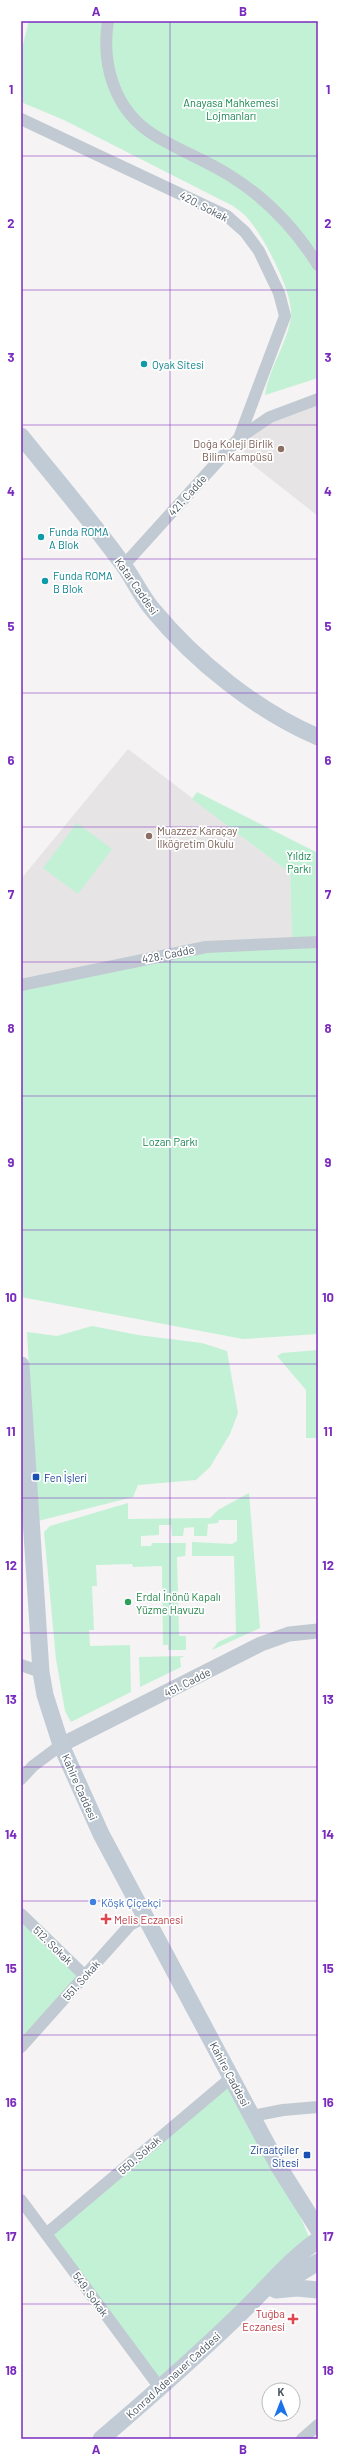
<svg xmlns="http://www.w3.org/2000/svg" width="339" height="2460" font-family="Barlow,sans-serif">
<rect width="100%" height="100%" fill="#f5f3f3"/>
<path fill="#e6e4e5" d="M318,399V516L248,461L239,438Z
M128,749L290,873L292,942L21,985V879Z"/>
<path fill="#c3f1d5" d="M29,21H318V378L265,395C269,368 287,344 291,317C294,294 264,237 249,220C245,214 238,210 233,206L64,120L21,102V52Z
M197,792L318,853V1334L243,1339L21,1297V985L206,947L292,942L290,873L192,799Z
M77,823L112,849L78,894L43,868Z
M92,1326L138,1335L202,1343L227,1351L238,1413L230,1434L210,1467L196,1480L138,1485L133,1497L38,1521L27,1332L57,1336Z
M318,1350V1438H306V1390L277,1356L282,1353Z
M249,1493L260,1628L212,1650L218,1642L236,1634L234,1556H192V1542L232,1544L237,1541V1520H219L218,1523L208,1524L207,1536H194V1527L184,1528L183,1536H172L171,1525H159V1535L141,1536V1546H151L152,1543H186L185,1556L177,1557L179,1636H186V1650H168V1645H163L162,1566L133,1567L132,1564L96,1565L97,1586H92L94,1630H89L90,1646L130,1645L131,1692L71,1722L65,1711L56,1659L44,1532L50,1526L128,1503V1519L210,1518L218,1510Z
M185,1656L180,1658L181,1667L140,1687L139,1657Z
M21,1918L84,1975L21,2043Z
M232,2077L279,2167L312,2244L160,2388L46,2234Z"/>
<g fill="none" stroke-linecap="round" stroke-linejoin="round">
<path stroke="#c1cad2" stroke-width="12" d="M108,21C101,65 115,111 154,135C178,150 205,160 229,175C265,197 296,230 318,265
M21,119L227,216L245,232L259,251L279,293L285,316L239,438
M124,565L239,438L270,417L318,399
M21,985L206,947L318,942
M21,1665L41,1672
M21,1779L33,1766L61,1745
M21,1914L84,1975
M21,2047L130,1925L145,1917
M252,2116L283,2110L318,2107
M21,2200L160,2388
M46,2234L232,2077
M302,2439L318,2425"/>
<path stroke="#c1cad2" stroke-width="15" d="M61,1745L261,1644L289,1634L318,1631"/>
<path stroke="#c1cbd6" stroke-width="17" d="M21,436C54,477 88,517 119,559C132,575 140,595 153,610C195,661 257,711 318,737
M21,1365L41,1672L45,1695L61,1745L101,1834L279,2167L318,2229
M274,2289L318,2262
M276,2290L297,2288L318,2290
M101,2439C150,2397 198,2355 243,2311C268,2287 289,2260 318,2240"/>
</g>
<path fill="none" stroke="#7b2cbf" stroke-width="1" stroke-opacity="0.55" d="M170,21V2439M21,156H318M21,290H318M21,425H318M21,559H318M21,693H318M21,827H318M21,962H318M21,1096H318M21,1230H318M21,1364H318M21,1498H318M21,1633H318M21,1767H318M21,1901H318M21,2035H318M21,2170H318M21,2304H318"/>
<g fill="#0f9aa8" stroke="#fff" stroke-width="1.5">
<circle cx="144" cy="364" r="4"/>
<circle cx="41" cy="537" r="4"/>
<circle cx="45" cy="581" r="4"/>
</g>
<g fill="#8d6e63" stroke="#fff" stroke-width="1.5">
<circle cx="281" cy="449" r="4"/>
<circle cx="149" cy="836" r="4"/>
</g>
<g fill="#1a4fb4" stroke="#fff" stroke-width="1.5">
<rect x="32" y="1473" width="8" height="8" rx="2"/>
<rect x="303" y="2151" width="8" height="8" rx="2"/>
</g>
<circle fill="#2e9e5b" stroke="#fff" stroke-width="1.5" cx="128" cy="1602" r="4"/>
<circle fill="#3f7fe0" stroke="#fff" stroke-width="1.5" cx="93" cy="1902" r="4"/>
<g fill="#e0444e" stroke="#fff" stroke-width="1.5">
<path d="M104 1913h4v4h4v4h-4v4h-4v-4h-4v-4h4z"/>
<path d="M291 2313h4v4h4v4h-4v4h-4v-4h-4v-4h4z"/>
</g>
<g text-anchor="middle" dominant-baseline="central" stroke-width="3.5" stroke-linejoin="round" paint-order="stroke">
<g font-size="11" fill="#17864f" stroke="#fff">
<text x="231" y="102">Anayasa Mahkemesi<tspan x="231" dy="13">Lojmanları</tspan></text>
<text x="299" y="855">Yıldız<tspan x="299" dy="13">Parkı</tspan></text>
<text x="170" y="1141">Lozan Parkı</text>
</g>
<g font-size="11" fill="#4a5661" stroke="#fff">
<text transform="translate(204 206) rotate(27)">420. Sokak</text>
<text transform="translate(187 495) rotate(-48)">421. Cadde</text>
<text transform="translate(137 586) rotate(55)">Katar Caddesi</text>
<text transform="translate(168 954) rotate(-11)">428. Cadde</text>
<text transform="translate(187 1682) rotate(-27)">451. Cadde</text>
<text transform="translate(80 1787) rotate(66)">Kahire Caddesi</text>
<text transform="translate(53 1945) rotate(44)">512. Sokak</text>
<text transform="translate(81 1980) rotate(-48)">551. Sokak</text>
<text transform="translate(230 2074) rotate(62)">Kahire Caddesi</text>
<text transform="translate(139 2155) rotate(-41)">550. Sokak</text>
<text transform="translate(91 2294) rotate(54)">549. Sokak</text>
<text transform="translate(173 2375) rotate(-42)">Konrad Adenauer Caddesi</text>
</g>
<g font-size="11" fill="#0d838f" stroke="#fff" text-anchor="start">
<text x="152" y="364">Oyak Sitesi</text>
<text x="49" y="531">Funda ROMA<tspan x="49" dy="13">A Blok</tspan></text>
<text x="53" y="575">Funda ROMA<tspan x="53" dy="13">B Blok</tspan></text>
</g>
<g font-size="11" fill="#785e54" stroke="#fff" text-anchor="end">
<text x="273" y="443">Doğa Koleji Birlik<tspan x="273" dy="13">Bilim Kampüsü</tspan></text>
<text x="157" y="830" text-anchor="start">Muazzez Karaçay<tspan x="157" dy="13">İlköğretim Okulu</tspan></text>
</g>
<g font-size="11" fill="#164399" stroke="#fff" text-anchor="start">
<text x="44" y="1477">Fen İşleri</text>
<text x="299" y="2149" text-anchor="end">Ziraatçiler<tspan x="299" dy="13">Sitesi</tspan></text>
</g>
<g font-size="11" fill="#27864d" stroke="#fff" text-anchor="start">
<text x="136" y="1596">Erdal İnönü Kapalı<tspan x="136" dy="13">Yüzme Havuzu</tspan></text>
</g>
<g font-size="11" fill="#366cbe" stroke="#fff" text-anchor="start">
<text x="101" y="1902">Köşk Çiçekçi</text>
</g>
<g font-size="11" fill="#be3a42" stroke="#fff" text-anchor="start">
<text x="114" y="1919">Melis Eczanesi</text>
<text x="285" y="2313" text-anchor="end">Tuğba<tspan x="285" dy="13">Eczanesi</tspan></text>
</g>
</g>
<rect width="339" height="2460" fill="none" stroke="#ffffff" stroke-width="44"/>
<g transform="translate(281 2402)"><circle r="19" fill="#ffffff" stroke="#b7bbc0"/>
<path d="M0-3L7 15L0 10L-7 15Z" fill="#1a73e8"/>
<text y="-6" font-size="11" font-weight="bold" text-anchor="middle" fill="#4a5661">K</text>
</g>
<rect x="22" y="22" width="295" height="2416" fill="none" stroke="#7b2cbf" stroke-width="1.5"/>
<g font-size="13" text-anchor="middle" font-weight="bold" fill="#7b2cbf">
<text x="96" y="16">A</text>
<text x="243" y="16">B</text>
<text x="11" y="94">1</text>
<text x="328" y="94">1</text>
<text x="11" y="228">2</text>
<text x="328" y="228">2</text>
<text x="11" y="362">3</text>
<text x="328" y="362">3</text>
<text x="11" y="496">4</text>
<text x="328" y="496">4</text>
<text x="11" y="631">5</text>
<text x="328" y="631">5</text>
<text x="11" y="765">6</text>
<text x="328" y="765">6</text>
<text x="11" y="899">7</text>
<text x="328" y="899">7</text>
<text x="11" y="1033">8</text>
<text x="328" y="1033">8</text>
<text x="11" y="1167">9</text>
<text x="328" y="1167">9</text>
<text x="11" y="1302">10</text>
<text x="328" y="1302">10</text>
<text x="11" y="1436">11</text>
<text x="328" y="1436">11</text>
<text x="11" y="1570">12</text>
<text x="328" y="1570">12</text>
<text x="11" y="1704">13</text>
<text x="328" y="1704">13</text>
<text x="11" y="1839">14</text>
<text x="328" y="1839">14</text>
<text x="11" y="1973">15</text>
<text x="328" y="1973">15</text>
<text x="11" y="2107">16</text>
<text x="328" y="2107">16</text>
<text x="11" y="2241">17</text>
<text x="328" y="2241">17</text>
<text x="11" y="2375">18</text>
<text x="328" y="2375">18</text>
<text x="96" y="2454">A</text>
<text x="243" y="2454">B</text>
</g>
</svg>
